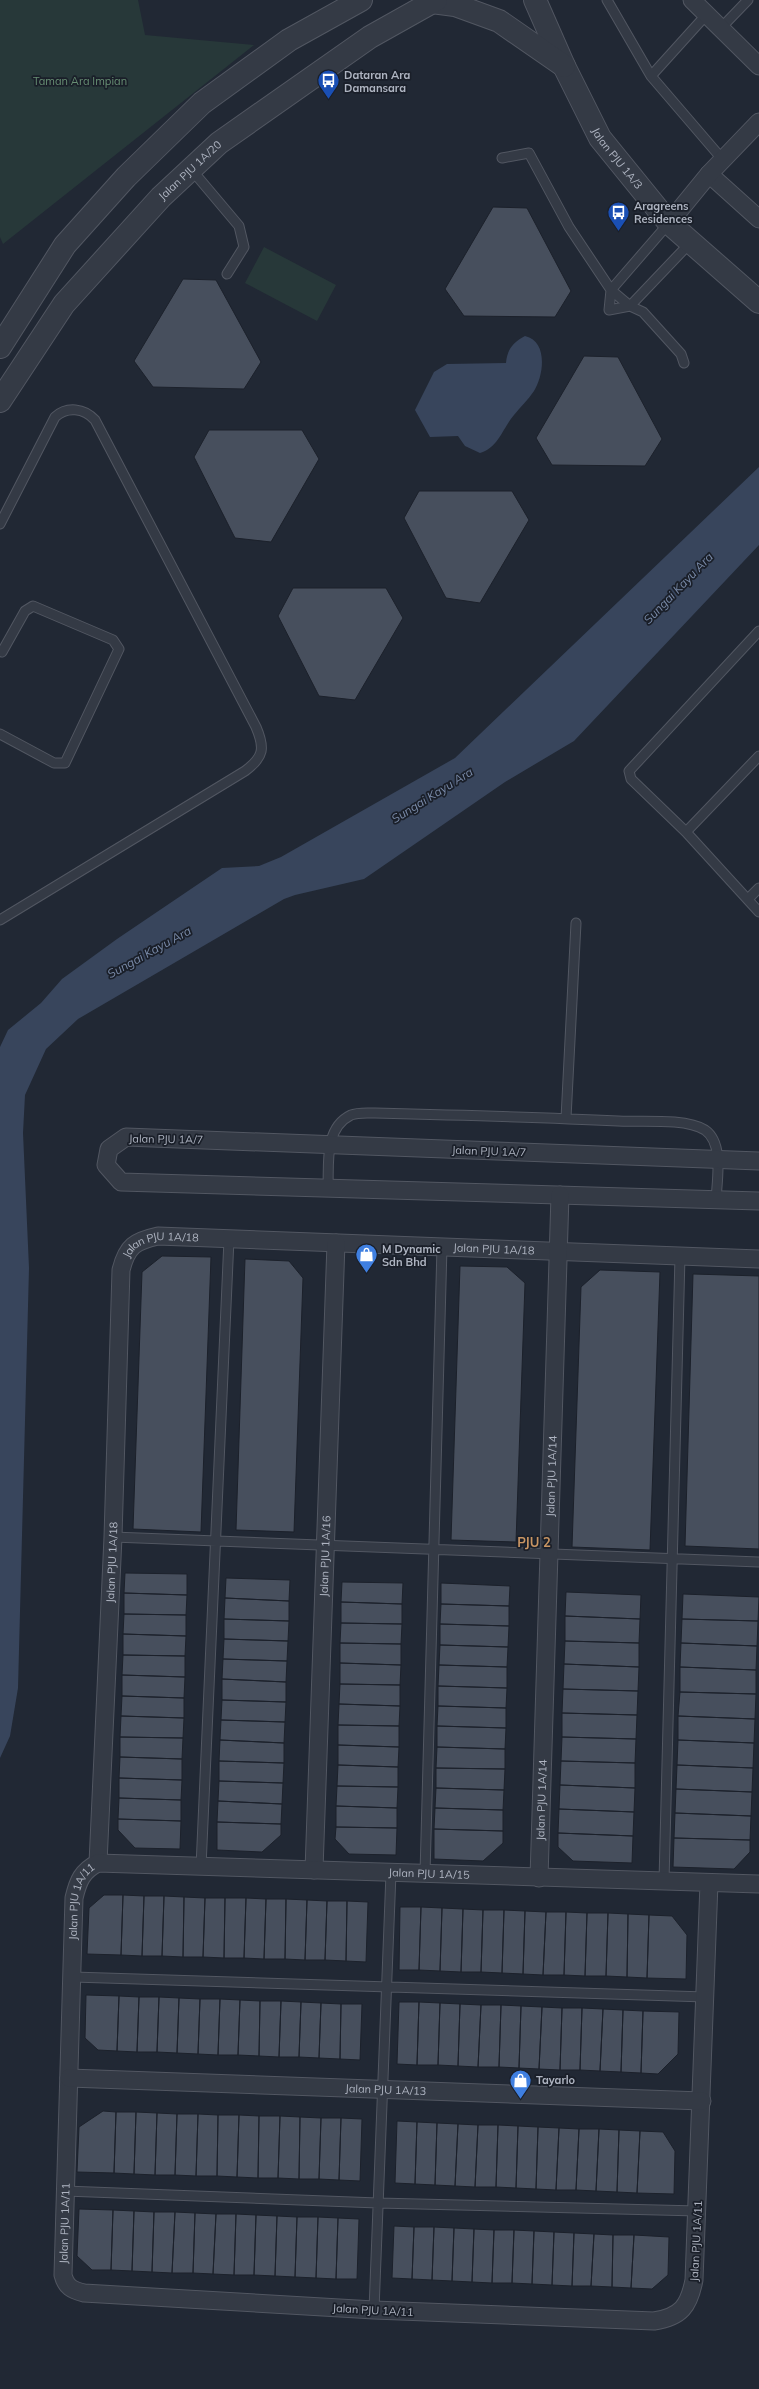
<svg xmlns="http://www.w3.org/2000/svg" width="759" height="2389" font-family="Mulish,sans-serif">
<rect width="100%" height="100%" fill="#212834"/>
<path fill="#273839" d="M0,0H138L145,35L254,45L3,244L0,237Z
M264,247L336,285L317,321L245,283Z"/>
<path fill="#38455c" d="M525,336C548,341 544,375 534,391C528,400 520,407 514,415C502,429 499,447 480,453L465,446L458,436L430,437L415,410L434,372L447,364L506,363C507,350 513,342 525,336Z
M759,467V545L574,741L505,782L364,879L295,895L284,899L78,1019L46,1049L25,1095L23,1133L29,1268L18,1688L10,1736L0,1758V1047L8,1030L41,1003L62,979L117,939L222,868L259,866L281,857L455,758Z"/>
<path fill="#474f5d" stroke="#1c212b" d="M493,207L527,208L571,291L555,317L464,316L445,289Z
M183,279L216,280L261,362L244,389L153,387L134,361Z
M584,356L618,357L662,439L645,466L552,465L536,438Z
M209,430H302L319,459L271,542L235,538L194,457Z
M419,491H512L529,520L480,603L446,598L404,518Z
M293,588H386L403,618L355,700L319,696L278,616Z
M162,1256L211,1257L201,1532L133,1529L142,1272Z
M245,1259L289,1261L303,1278L294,1532L236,1530Z
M460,1266L507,1267L525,1283L516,1542L451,1540Z
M600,1270L660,1272L650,1550L572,1547L581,1287Z
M693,1274L759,1276V1549L685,1546Z
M125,1573L187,1574V1595L124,1593Z
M226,1578L290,1580L289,1601L225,1598Z
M342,1582L403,1583L402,1604L341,1602Z
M441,1583L510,1586L509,1606L441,1604Z
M566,1592L641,1595L640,1619L565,1616Z
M124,1593L187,1595L186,1615L124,1614Z
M683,1594L759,1597L758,1621L682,1619Z
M225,1598L289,1601V1621L224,1619Z
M341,1602L402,1604V1624L341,1623Z
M441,1604L509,1606V1626L440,1624Z
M124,1614L186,1615V1636L123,1634Z
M565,1616L640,1619L639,1643L565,1641Z
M224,1619L289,1621L288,1641L224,1639Z
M682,1619L758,1621L757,1646L681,1643Z
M341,1623L402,1624L401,1644L340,1643Z
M440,1624L509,1626L508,1647L440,1645Z
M123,1634L186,1636L185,1656L123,1655Z
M224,1639L288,1641L287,1661L223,1659Z
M565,1641L639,1643V1667L564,1664Z
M340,1643L401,1644V1665L340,1663Z
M681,1643L757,1646L756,1670L680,1667Z
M440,1645L508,1647L507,1667L439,1665Z
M123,1655L185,1656V1677L122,1675Z
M223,1659L287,1661L286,1682L222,1679Z
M340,1663L401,1665L400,1685L340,1684Z
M564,1664L639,1667L638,1691L563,1689Z
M439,1665L507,1667V1688L438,1686Z
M680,1667L756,1670V1694L680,1692Z
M122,1675L185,1677L184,1698L122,1696Z
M222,1679L286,1682V1702L222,1700Z
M340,1684L400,1685V1706L339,1704Z
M438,1686L507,1688L506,1708L438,1706Z
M563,1689L638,1691L637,1715L562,1713Z
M680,1692L756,1694L755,1719L678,1716Z
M122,1696L184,1698V1718L121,1716Z
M222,1700L286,1702L285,1722L221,1720Z
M339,1704L400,1706L399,1726L338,1725Z
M438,1706L506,1708V1728L437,1726Z
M562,1713L637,1715L636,1739L562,1737Z
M121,1716L184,1718L183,1738L120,1737Z
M678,1716L755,1719L754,1743L678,1740Z
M221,1720L285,1722L284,1743L220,1740Z
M338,1725L399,1726V1747L338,1745Z
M437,1726L506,1728L505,1749L437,1747Z
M120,1737L183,1738L182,1759L120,1757Z
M562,1737L636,1739L635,1763L561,1761Z
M220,1740L284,1743V1763L219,1761Z
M678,1740L754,1743L753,1768L677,1765Z
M338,1745L399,1747L398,1767L338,1765Z
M437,1747L505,1749V1769L436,1768Z
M120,1757L182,1759V1780L119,1778Z
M219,1761L284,1763L283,1783L219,1781Z
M561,1761L635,1763V1788L560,1785Z
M338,1765L398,1767V1787L337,1786Z
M677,1765L753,1768L752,1792L676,1789Z
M436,1768L505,1769L504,1790L436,1788Z
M119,1778L182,1780L181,1800L119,1798Z
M219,1781L283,1783L282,1804L218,1801Z
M560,1785L635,1788L634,1812L559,1809Z
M337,1786L398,1787L397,1808L336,1806Z
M436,1788L504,1790L503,1810L435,1808Z
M676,1789L752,1792L751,1816L675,1813Z
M119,1798L181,1800V1821L118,1819Z
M218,1801L282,1804L281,1824L217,1822Z
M336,1806L397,1808V1828L336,1827Z
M435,1808L503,1810V1831L434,1829Z
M559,1809L634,1812L633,1836L558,1833Z
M675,1813L751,1816L750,1840L674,1838Z
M118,1819L181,1821L180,1849L135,1848L118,1830Z
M217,1822L281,1824V1835L262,1852L217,1850Z
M336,1827L397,1828L396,1855L349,1854L335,1839Z
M434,1829L503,1831V1843L483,1861L434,1859Z
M558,1833L633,1836L632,1863L573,1861L558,1847Z
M674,1838L750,1840V1852L734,1869L673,1867Z
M104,1895H123L121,1955L87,1954L89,1908Z
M123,1895L144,1896L142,1956L121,1955Z
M144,1896H164L162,1956H142Z
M164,1896L184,1897L183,1957L162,1956Z
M184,1897L205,1898L203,1957H183Z
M205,1898H225L224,1958L203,1957Z
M225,1898H246L244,1958H224Z
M246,1898L266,1899L264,1959L244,1958Z
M266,1899H286L285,1959H264Z
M286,1899L307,1900L305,1960L285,1959Z
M307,1900L327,1901L325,1960H305Z
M327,1901H347L346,1961L325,1960Z
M347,1901L368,1902L366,1962L346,1961Z
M400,1907H421L419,1970H399Z
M421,1907L442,1908L440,1971L419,1970Z
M442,1908L463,1909L461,1972L440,1971Z
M463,1909L483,1910L481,1972H461Z
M483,1910H504L502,1973L481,1972Z
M504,1910L525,1911L523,1974L502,1973Z
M525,1911L546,1912L543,1975L523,1974Z
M546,1912H566L564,1975H543Z
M566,1912L587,1913L585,1976L564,1975Z
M587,1913H608L606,1976H585Z
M608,1913L628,1914L627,1977L606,1976Z
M628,1914L649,1915L647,1978L627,1977Z
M649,1915L672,1916L687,1935L686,1979L647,1978Z
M86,1995L119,1996L117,2051L98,2050L85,2038Z
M119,1996L139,1997L137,2052L117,2051Z
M139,1997H159L157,2052H137Z
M159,1997L179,1998L177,2053L157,2052Z
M179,1998L200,1999L198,2054L177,2053Z
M200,1999H220L218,2055L198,2054Z
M220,1999L240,2000L238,2055H218Z
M240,2000L260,2001L259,2056L238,2055Z
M260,2001H281L279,2057L259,2056Z
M281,2001L301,2002L299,2057H279Z
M301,2002L321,2003L319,2058L299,2057Z
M399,2002H419L417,2065L397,2064Z
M419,2002L440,2003L438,2065H417Z
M321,2003L341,2004L340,2059L319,2058Z
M440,2003L460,2004L458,2066L438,2065Z
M341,2004H362L360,2060L340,2059Z
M460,2004L481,2005L478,2067L458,2066Z
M481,2005H501L499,2067H478Z
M501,2005L521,2006L519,2068L499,2067Z
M521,2006L542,2007L539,2069L519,2068Z
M542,2007L562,2008L560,2070L539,2069Z
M562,2008H582L580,2070H560Z
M582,2008L603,2009L600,2071L580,2070Z
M603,2009L623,2010L621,2072L600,2071Z
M623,2010L643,2011L641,2073L621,2072Z
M643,2011L679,2012L678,2054L658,2074L641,2073Z
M103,2111L116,2112L114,2173L77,2172L79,2127Z
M116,2112H136L134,2174L114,2173Z
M136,2112L157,2113L155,2175L134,2174Z
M157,2113L177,2114L175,2175H155Z
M177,2114H198L196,2176L175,2175Z
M198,2114L218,2115L217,2176H196Z
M218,2115H239L237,2177L217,2176Z
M239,2115L259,2116L258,2178L237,2177Z
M259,2116H280L278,2178H258Z
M280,2116L300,2117L299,2179L278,2178Z
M300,2117L321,2118L319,2179H299Z
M321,2118H341L339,2180L319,2179Z
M341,2118L362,2119L360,2181L339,2180Z
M397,2121L417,2122L415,2184L395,2183Z
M417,2122L437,2123L435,2185L415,2184Z
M437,2123L458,2124L455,2186L435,2185Z
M458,2124L478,2125L475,2187L455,2186Z
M478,2125H498L496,2187H475Z
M498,2125L518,2126L516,2188L496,2187Z
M518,2126L538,2127L536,2189L516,2188Z
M538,2127L559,2128L556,2190L536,2189Z
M559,2128L579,2129L576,2190H556Z
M579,2129H599L596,2191L576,2190Z
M599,2129L619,2130L617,2192L596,2191Z
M619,2130L640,2131L637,2193L617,2192Z
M640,2131L663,2132L675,2151L674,2194L637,2193Z
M79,2209L113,2210L111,2270H92L77,2256Z
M113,2210L134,2211L132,2271L111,2270Z
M134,2211L154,2212L152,2272L132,2271Z
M154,2212H175L172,2273L152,2272Z
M175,2212L195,2213L193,2273H172Z
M195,2213L216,2214L213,2274L193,2273Z
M216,2214H236L234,2275L213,2274Z
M236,2214L256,2215L254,2275H234Z
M256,2215L277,2216L275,2276L254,2275Z
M277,2216L297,2217L295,2277L275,2276Z
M297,2217H318L316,2278L295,2277Z
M318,2217L338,2218L336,2279L316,2278Z
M338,2218L359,2219L357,2279H336Z
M394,2226L414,2227L412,2279L392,2278Z
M414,2227H434L432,2280L412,2279Z
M434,2227L454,2228L452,2281L432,2280Z
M454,2228L474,2229L472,2282L452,2281Z
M474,2229L494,2230L492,2283L472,2282Z
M494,2230H514L512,2283H492Z
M514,2230L534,2231L532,2284L512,2283Z
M534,2231L554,2232L552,2285L532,2284Z
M554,2232L574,2233L572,2286L552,2285Z
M574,2233L594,2234L591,2286H572Z
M594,2234L613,2235L612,2287L591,2286Z
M613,2235H634L631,2288L612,2287Z
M634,2235L669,2237L668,2275L652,2289L631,2288Z"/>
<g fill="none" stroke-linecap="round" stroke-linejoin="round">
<defs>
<path id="service" d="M607,0L651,76L723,160
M721,28L748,0
M651,76L707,14
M502,158L529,153L569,227L611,290L630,306L643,312L681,354L684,363
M191,169L239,226L244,247L227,274
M669,223L611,290L609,310L630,306L690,243
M0,524L55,417C67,406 84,408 95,420L256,727C265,748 264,757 245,771L0,920
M0,651L2,652L25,611L33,606L113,640L119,649L65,763H54L0,734
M759,756L686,832L759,912
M686,832L631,779L629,771L759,631
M748,899L759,888
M566,1118L576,923
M328,1188C329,1164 324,1128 351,1115C358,1112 368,1113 375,1113C456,1115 537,1117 618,1121C641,1122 686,1118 705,1130C724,1143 717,1180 716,1200
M113,1537L759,1562
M201,1867L229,1239
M425,1874L442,1247
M664,1881L680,1256
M73,1977L706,1997
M65,2191L378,2203L698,2211
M374,2310L391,1873"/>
<g id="minor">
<path d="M692,0L759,66"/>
<path d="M709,174L759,219"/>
<path d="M669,223L709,174L759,122"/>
<path d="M759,1161L126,1137L109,1149L106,1165L121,1182L759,1201"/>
<path id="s1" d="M98,1863L113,1537L121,1270C127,1246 135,1241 158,1236L759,1259"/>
<path id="s2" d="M314,1870L336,1243"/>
<path id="s3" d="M539,1878L560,1195"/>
<path id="s4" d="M709,1883L694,2280C689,2306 681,2317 654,2321L374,2310L84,2293C72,2290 66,2287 63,2275L74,1898C78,1881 82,1871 98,1863L759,1884"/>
<path id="s5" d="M69,2078L702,2101"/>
</g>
<g id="tertiary">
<path id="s6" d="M535,0L564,66L600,138L669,223L759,302"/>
<path d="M432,2L455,5L499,21L564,66"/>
<path d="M0,347L65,245L126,177L202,103L289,40L361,0"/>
<path id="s7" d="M0,401L64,304L161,197L219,143L370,37L436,0"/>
</g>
</defs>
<use href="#service" stroke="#525762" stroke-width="11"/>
<use href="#minor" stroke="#525762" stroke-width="19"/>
<use href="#tertiary" stroke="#525762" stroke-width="24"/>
<use href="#service" stroke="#343a45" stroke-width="9"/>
<use href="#minor" stroke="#343a45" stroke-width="17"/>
<use href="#tertiary" stroke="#343a45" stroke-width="22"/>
</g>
<defs>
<symbol id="bus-pin" viewBox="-11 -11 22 30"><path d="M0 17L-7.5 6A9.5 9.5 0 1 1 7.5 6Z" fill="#1a4fb4" stroke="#1a1f29"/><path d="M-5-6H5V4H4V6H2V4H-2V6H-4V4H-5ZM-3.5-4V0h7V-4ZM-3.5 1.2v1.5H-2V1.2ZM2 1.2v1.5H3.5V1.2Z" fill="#fff"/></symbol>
<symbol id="shop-pin" viewBox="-11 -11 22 30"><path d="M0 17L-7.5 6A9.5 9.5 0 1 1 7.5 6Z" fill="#3f7fe0" stroke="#1a1f29"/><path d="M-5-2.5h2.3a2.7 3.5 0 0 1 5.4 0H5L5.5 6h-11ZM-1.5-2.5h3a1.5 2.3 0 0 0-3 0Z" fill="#fff"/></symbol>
</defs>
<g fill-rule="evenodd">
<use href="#bus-pin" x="316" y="68" width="25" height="34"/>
<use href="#bus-pin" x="606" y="200" width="25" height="34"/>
<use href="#shop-pin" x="354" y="1242" width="25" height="34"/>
<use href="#shop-pin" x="508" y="2068" width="25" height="34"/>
</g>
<g text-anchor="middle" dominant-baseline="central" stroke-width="3.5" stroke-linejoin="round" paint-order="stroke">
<g font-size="11" font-weight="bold" fill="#aeb4c1" stroke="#1a1f29" text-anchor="start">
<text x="344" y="75">Dataran Ara<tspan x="344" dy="13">Damansara</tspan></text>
<text x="634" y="206">Aragreens<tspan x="634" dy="13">Residences</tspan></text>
<text x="382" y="1249">M Dynamic<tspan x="382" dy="13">Sdn Bhd</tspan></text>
<text x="536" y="2080">Tayarlo</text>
</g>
<g font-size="11" fill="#688f74" stroke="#1a1f29">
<text x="80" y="81">Taman Ara Impian</text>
</g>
<g font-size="11" fill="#aeb4c1" stroke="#1a1f29">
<text stroke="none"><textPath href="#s6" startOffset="179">Jalan PJU 1A/3</textPath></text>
<text stroke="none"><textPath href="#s7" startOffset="300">Jalan PJU 1A/20</textPath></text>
<text transform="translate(166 1139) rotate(1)">Jalan PJU 1A/7</text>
<text transform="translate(489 1151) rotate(2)">Jalan PJU 1A/7</text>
<text stroke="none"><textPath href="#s1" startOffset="648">Jalan PJU 1A/18</textPath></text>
<text stroke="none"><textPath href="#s1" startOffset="984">Jalan PJU 1A/18</textPath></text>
<text stroke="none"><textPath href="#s3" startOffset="402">Jalan PJU 1A/14</textPath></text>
<text stroke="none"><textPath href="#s2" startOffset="314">Jalan PJU 1A/16</textPath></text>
<text stroke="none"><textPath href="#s1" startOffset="301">Jalan PJU 1A/18</textPath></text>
<text stroke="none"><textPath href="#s3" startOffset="78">Jalan PJU 1A/14</textPath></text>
<text stroke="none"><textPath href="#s4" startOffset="1813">Jalan PJU 1A/15</textPath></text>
<text stroke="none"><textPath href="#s4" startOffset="1436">Jalan PJU 1A/11</textPath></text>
<text stroke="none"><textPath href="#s5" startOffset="317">Jalan PJU 1A/13</textPath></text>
<text stroke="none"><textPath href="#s4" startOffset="1112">Jalan PJU 1A/11</textPath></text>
<text transform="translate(696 2241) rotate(-87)">Jalan PJU 1A/11</text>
<text transform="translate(373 2310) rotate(3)">Jalan PJU 1A/11</text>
</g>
<g font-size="12" font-style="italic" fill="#798aa8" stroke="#1a1f29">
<text transform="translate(678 588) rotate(-46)">Sungai Kayu Ara</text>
<text transform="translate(432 795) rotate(-32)">Sungai Kayu Ara</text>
<text transform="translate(149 952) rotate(-29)">Sungai Kayu Ara</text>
</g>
<g font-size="13" font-weight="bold" fill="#c89563" stroke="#1a1f29">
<text x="534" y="1542">PJU 2</text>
</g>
</g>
</svg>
